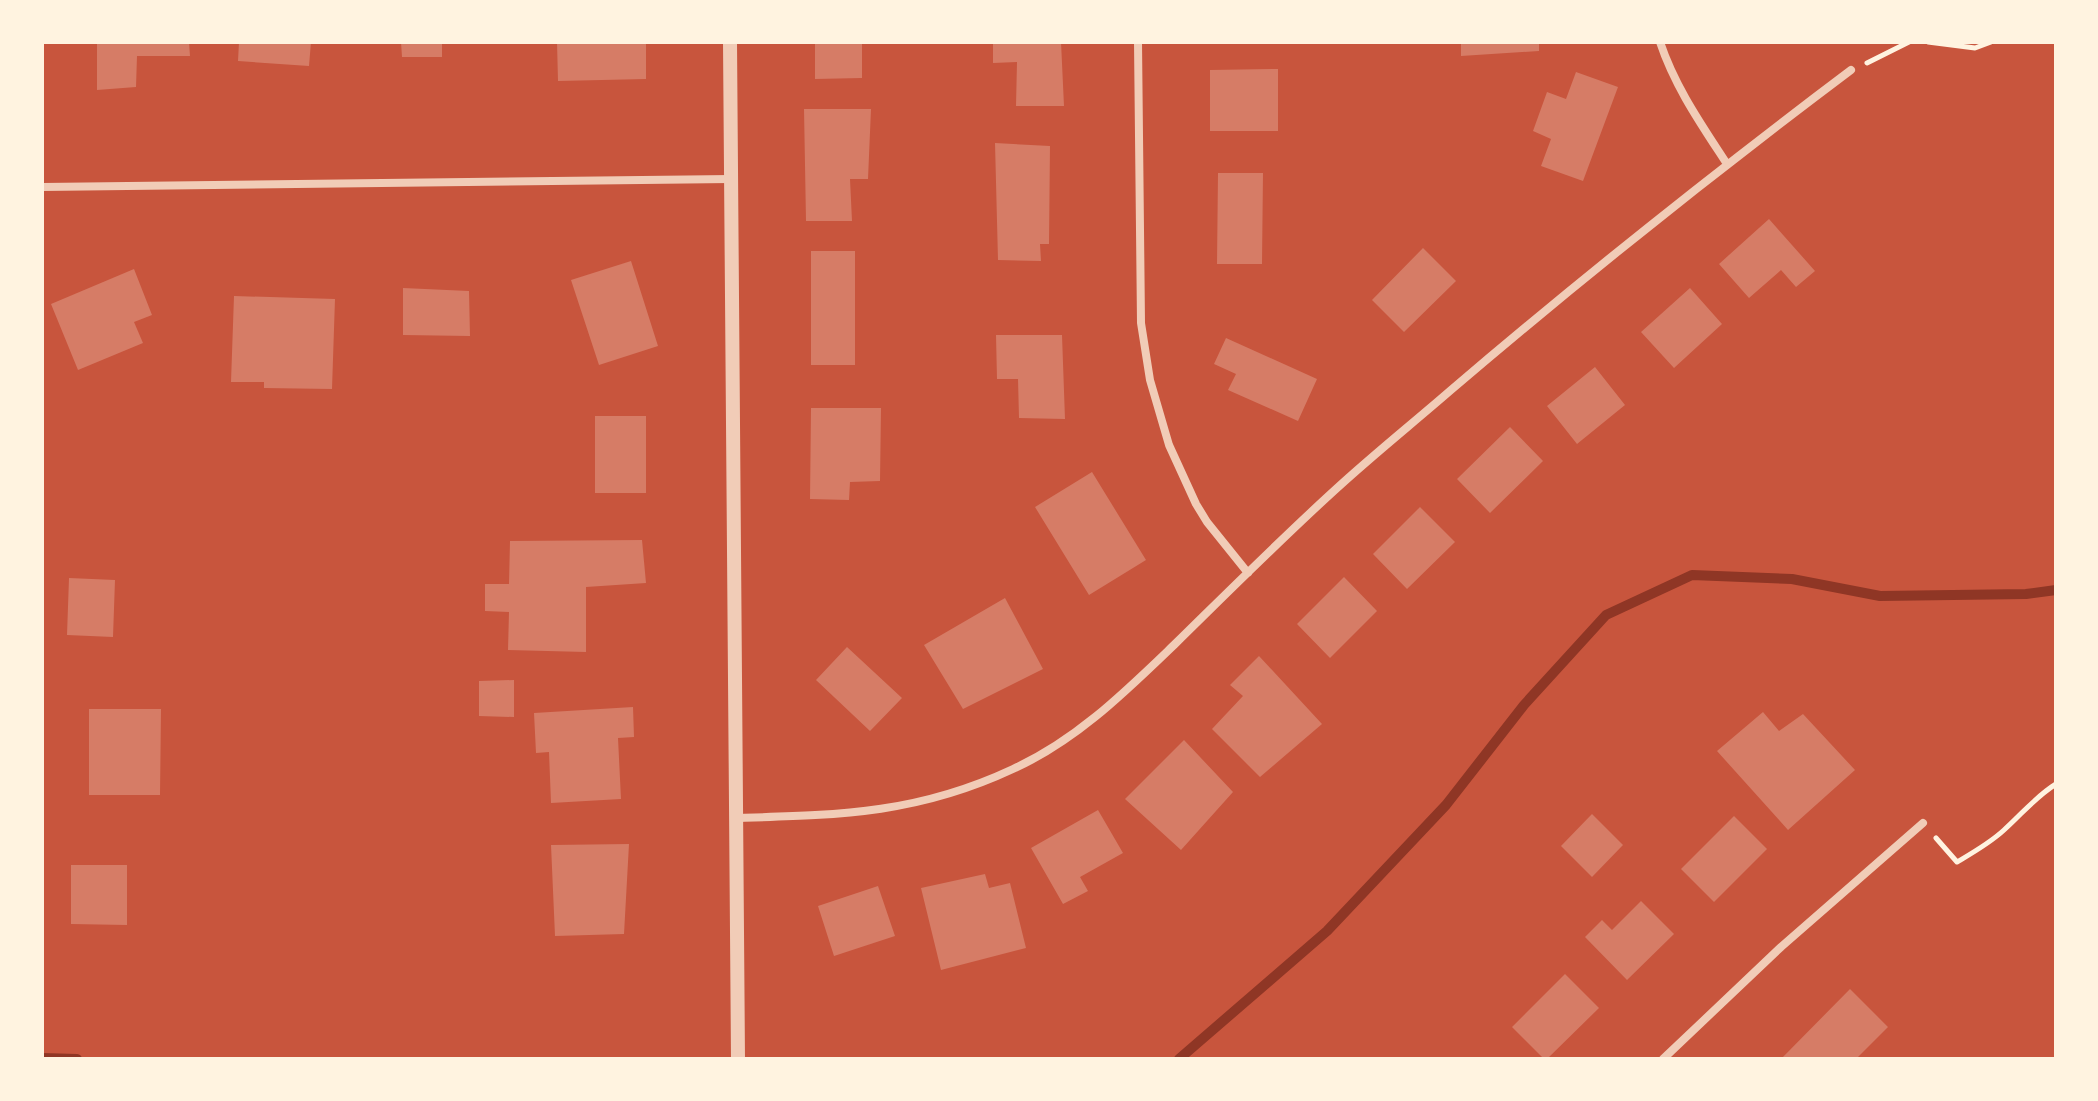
<svg xmlns="http://www.w3.org/2000/svg" width="2098" height="1101" font-family="'PT Sans Narrow',sans-serif">
<rect width="100%" height="100%" fill="#c8553d"/>
<g fill="none" stroke-linecap="round" stroke-linejoin="round">
<path stroke="#8f3625" stroke-width="10" d="M42,1058L77,1059
M1179,1059L1327,931L1446,805L1524,705L1606,615L1692,575L1792,579L1880,596L2026,594L2056,590"/>
</g>
<path fill="#d67c66" d="M97,42H189L190,56H137L136,87L97,90Z
M239,42H311L309,66L238,61Z
M401,42H442V57H402Z
M557,42H646V79L558,81Z
M815,42H862V78L815,79Z
M993,42H1061L1064,106H1016L1017,62L993,63Z
M1461,42H1539V51L1461,56Z
M1278,69V131H1210V70Z
M1576,72L1618,87L1583,181L1541,166L1551,139L1533,131L1547,92L1566,99Z
M804,109H871L868,179H850L852,221H806Z
M995,143L1050,146L1049,244H1040L1041,261L998,260Z
M1218,173H1263L1262,264H1217Z
M1769,219L1815,271L1796,287L1781,270L1749,298L1719,264Z
M1423,248L1456,281L1404,332L1372,300Z
M811,251H855V365H811Z
M631,261L658,346L599,365L571,280Z
M134,269L152,315L134,322L143,343L78,370L51,304Z
M403,288L469,291L470,336L403,335Z
M1690,288L1722,324L1674,368L1641,332Z
M234,296L335,299L332,389L264,388V382H231Z
M996,335H1062L1065,419L1019,418L1018,379H997Z
M1226,338L1317,379L1298,421L1228,390L1236,374L1214,364Z
M1595,367L1625,405L1577,444L1547,406Z
M811,408H881L880,481L850,482L849,500L810,499Z
M595,416H646V493H595Z
M1510,427L1543,461L1490,513L1457,479Z
M1092,472L1146,560L1089,595L1035,507Z
M1420,507L1455,542L1407,589L1373,554Z
M642,540L646,583L586,587V652L508,650L509,612L485,611V584H509L510,541Z
M1344,577L1377,611L1330,658L1297,624Z
M69,578L115,580L113,637L67,635Z
M1005,598L1043,669L963,709L924,645Z
M847,647L902,698L870,731L816,680Z
M1259,656L1322,724L1260,777L1212,729L1243,696L1230,685Z
M514,680V717L479,716V681Z
M633,707L634,737L618,738L621,799L551,803L549,752L536,753L534,713Z
M89,709H161L160,795H89Z
M1763,712L1779,731L1803,714L1855,770L1788,830L1717,751Z
M1184,740L1233,792L1181,850L1125,799Z
M1098,810L1123,853L1080,877L1088,891L1063,904L1031,848Z
M1592,814L1623,845L1592,877L1561,846Z
M1734,816L1767,849L1714,902L1681,869Z
M629,844L624,934L555,936L551,845Z
M71,865H127V925L71,924Z
M985,874L989,888L1010,883L1026,948L941,970L921,888Z
M878,886L895,936L834,956L818,906Z
M1641,901L1674,934L1627,980L1585,937L1602,920L1612,930Z
M1565,974L1599,1008L1547,1059H1544L1512,1027Z
M1850,989L1888,1027L1856,1059H1781Z"/>
<g fill="none" stroke-linecap="round" stroke-linejoin="round">
<path stroke="#fff3e0" stroke-width="5" d="M1928,42L1975,48L1991,42
M1867,63L1909,42
M1936,838L1957,862C1974,852 1990,843 2004,830C2022,814 2035,797 2056,784"/>
<path stroke="#f1ccb7" stroke-width="8" d="M1138,42L1141,323L1150,380L1169,445L1196,504L1207,522L1248,573
M1660,42C1675,87 1701,124 1727,164
M42,187L731,179
M736,818C839,815 917,814 1013,769C1077,740 1126,691 1176,643C1229,591 1281,539 1336,489C1373,455 1413,423 1451,390C1581,279 1714,173 1851,70
M1663,1059L1781,947L1923,823"/>
<path stroke="#f1ccb7" stroke-width="14" d="M730,42L738,1059"/>
</g>
<rect width="2098" height="1101" fill="none" stroke="#fff3e0" stroke-width="88"/>
</svg>
